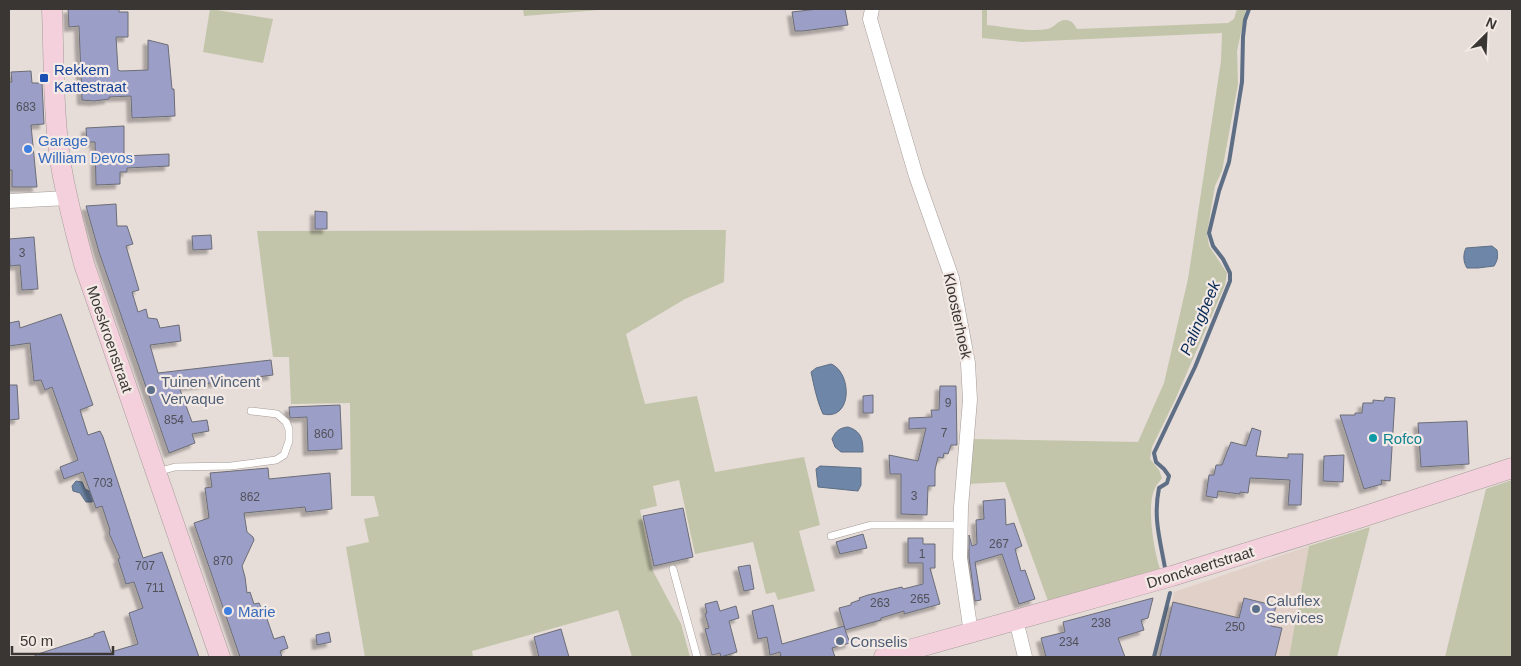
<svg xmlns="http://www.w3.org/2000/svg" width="1521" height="666" font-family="Arial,sans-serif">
<defs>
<filter id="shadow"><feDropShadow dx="-4.5" dy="4.5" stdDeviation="1" flood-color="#0004"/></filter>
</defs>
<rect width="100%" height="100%" fill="#e6dcd8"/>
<path fill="#e1d0c8" d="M1309,546L1289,657H1159L1174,592Z"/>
<path fill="#c2c5a9" d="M210,9L273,19L263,63L203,52Z
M523,9H612L524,16Z
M982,9H987V25C1007,27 1029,32 1048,29C1055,27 1058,20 1065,20C1072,20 1074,24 1077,29L1228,23L1234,19L1237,9H1246L1237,51L1238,84L1222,171L1215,186L1207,233L1209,246L1227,273L1225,285L1175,400L1152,447L1150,459L1159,470L1162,478C1160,481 1157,484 1155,488C1146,506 1154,550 1160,569L1048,601L1005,482L967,484L972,439L1138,442L1164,383L1188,279L1221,61L1222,33L1022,42L982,38Z
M726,230L724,282L685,299L626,334L645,404L697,396L715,472L804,457L820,525L799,531L815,591L778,600L775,592L766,594L753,542L695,554L679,480L653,486L657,506L640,510L653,571L681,624L690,657H632L618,610L472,651L473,657H365L346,547L369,542L364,519L379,516L374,496H351L350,403L291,404L289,357H273L257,231Z
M1512,480V657H1445L1486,489Z
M1370,527L1337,657H1289L1309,546Z"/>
<path fill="#6e86a7" stroke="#5e6e84" d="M1492,246L1497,250C1498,256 1498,260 1494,266L1478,268H1467C1463,262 1463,254 1466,248Z
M831,364C852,372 853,421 823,414C817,401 814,386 811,372L816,368Z
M848,427C861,431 863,439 863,452H841L835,447L832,439C836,431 839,428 848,427Z
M820,466L861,468V485L858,491L818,487L816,469Z
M76,481L82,482L85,489L91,492L94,498L92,502H86L80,493L73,491L72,486Z"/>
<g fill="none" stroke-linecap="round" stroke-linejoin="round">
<path stroke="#5e6e84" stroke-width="4" d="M1165,568C1160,539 1153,518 1159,488L1167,483L1169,476L1164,469L1156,462L1154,453L1195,367L1230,281V273L1223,259L1213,246L1209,233L1219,191L1229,162L1242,82L1243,37L1245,20L1249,9
M1154,657L1170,593"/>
</g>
<path fill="#9b9fc7" stroke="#6c6d75" filter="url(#shadow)" d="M68,9H119V12H128V37H116L118,70L121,71L148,70V40L168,45L172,89H174L175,116L132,118L131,96L109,97V99L94,101L82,100L79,26L69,27Z
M818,9H845L848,25L803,31H795L792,12Z
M31,71L32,83H42L44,124L31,125L37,187H12V170H9V82H12L11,72Z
M124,126V156L169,154V166L127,168V172H120V184L96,185L95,142H87L86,128Z
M116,204L117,226H127L133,244L126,246L139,290L132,292L138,312L146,309L148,318L157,319L160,328L179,325L181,341L150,345L158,373L271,360L273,375L179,387L192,422L207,420L209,431L192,434L195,443L169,453L99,252L86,206Z
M315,211L327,212V229H315Z
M211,235L212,249L193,250L192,236Z
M34,237L38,289L22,290L20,265L10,266L9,239Z
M61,314L93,405L80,410L88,435L100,431L103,437L143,558L162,552L199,657H36L35,655L94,636V634L104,631L111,652L138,644L129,613L143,608L134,582L126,584L118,559L120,558L109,533L110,530L102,506L96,508L83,472L64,479L60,467L78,460L52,387L45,390L41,380L34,381L30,343L9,346V323L19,321L20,328Z
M9,385H17L19,419L9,420Z
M940,386H956L957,445H951L948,454L944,453L943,458L938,457L935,470V486H928L927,515L901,514V474H890L889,455L918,461L926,428L909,429V418L932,417L931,410H939Z
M873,395V413H863V396Z
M1385,397L1395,398L1390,481L1381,480L1382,484L1364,489L1340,415H1355V413H1362L1363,403H1373V400L1384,401Z
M340,405L342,449L308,451L307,417L290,418L289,407Z
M1467,421L1469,464L1421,467L1418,423Z
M1252,428L1261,431L1256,456L1288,458V454H1303L1301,505H1288L1290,480L1250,478L1248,493L1240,492V494L1218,491L1217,498L1206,496L1209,475H1214L1216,465H1222L1231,442L1246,446Z
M1344,455L1343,482L1323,481L1324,456Z
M268,468L269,479L330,473L332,509L306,512L305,507L244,513L247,532L253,537L254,540L242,566L245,577L247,593L250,592L254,604L259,603L265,616H266L274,639L284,636L288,648L280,651L282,657H240L194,523L209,518L205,488L212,487L210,473Z
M1005,499L1006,525L1014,523L1022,546L1015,549L1021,571L1025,570L1035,599L1019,604L1002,554L975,562L981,600L975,601L969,557V535L972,546L977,544L976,520L984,519L983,501Z
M683,508L693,557L654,566L643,516Z
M863,534L867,548L840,554L836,542Z
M908,538H923V544H935V568H930L940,604L904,614V611L881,618V620L845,630L850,643L832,648L835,657H781L780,652L770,655L767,637L758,639L752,611L773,605L782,644L844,626L845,629L839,608L851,605V603L860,600L859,598L868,595L902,587L903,589L923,584V563H908Z
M750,565L754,589L744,591L738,567Z
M1153,598L1148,618L1141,620L1144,630L1118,638L1125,657H1046L1041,638L1065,632L1063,622Z
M1244,598L1276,606L1271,626L1282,628L1275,657H1160L1173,602L1239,618Z
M717,601L720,611L736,606L739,618L729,621L737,652L721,657L720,653L712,655L705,629L709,628L705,614L707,613L705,604Z
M561,629L569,657H539L534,637Z
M329,632L331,642L317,645L316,635Z"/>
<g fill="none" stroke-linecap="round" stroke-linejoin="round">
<defs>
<path id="lane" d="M157,472L175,467L231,466L276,460L284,455L289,441V429L286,422L277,414L251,411
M831,536L871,525H960
M673,569L697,657"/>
<path id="street" d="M872,9L870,19L916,176L952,278L968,363L970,400L961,507L960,558L971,633
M9,201L68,198
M1016,620L1025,657"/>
<path id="secondary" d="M52,9C54,59 53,109 60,159C65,194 75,229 84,264L220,657
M884,657L1172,576L1356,519L1512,468"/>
</defs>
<use href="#lane" stroke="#a59c98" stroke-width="8"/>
<use href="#street" stroke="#a59c98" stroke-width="15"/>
<use href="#secondary" stroke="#a59c98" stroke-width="21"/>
<use href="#lane" stroke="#fff" stroke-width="7"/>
<use href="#street" stroke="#fff" stroke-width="14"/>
<use href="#secondary" stroke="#f4d0dd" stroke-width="20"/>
</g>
<rect fill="#1a4fb4" stroke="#f3e9e5" stroke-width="2" x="39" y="73" width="10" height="10" rx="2.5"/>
<g fill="#3f7fe0" stroke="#f3e9e5" stroke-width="2">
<circle cx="28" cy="149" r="5"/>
<circle cx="228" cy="611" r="5"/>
</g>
<g fill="#5c6f8a" stroke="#f3e9e5" stroke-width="2">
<circle cx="151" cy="390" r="5"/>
<circle cx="1256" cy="609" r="5"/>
<circle cx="840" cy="641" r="5"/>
</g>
<circle fill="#0f9aa8" stroke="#f3e9e5" stroke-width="2" cx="1373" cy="438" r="5"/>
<g text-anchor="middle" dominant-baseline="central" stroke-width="4.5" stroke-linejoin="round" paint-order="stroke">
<g font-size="12" fill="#525059">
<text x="26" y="107">683</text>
<text x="22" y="253">3</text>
<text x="948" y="403">9</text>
<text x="174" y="420">854</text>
<text x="944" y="433">7</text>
<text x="324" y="434">860</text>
<text x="103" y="483">703</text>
<text x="914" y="496">3</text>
<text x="250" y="497">862</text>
<text x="999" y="544">267</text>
<text x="922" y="554">1</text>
<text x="223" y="561">870</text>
<text x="145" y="566">707</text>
<text x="155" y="588">711</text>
<text x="920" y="599">265</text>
<text x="880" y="603">263</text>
<text x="1101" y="623">238</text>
<text x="1235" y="627">250</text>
<text x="1069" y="642">234</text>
</g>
<g font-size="15" fill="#164399" stroke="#f3e9e5" text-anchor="start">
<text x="54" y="69">Rekkem<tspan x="54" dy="17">Kattestraat</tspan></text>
</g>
<g font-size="15" fill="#366cbe" stroke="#f3e9e5" text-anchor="start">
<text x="38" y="140">Garage<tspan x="38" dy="17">William Devos</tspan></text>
<text x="238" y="611">Marie</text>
</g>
<g font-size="15" fill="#393634" stroke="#f3e9e5">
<text transform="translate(958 316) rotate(78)">Kloosterhoek</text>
<text transform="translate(110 339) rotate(71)">Moeskroenstraat</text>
<text transform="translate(1200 567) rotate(-17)">Dronckaertstraat</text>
</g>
<g font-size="15" fill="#4e5e75" stroke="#f3e9e5" text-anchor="start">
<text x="161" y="381">Tuinen Vincent<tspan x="161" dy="17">Vervaque</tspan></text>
<text x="1266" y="600">Caluflex<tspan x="1266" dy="17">Services</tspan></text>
<text x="850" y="641">Conselis</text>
</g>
<g font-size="15" fill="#0d838f" stroke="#f3e9e5" text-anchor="start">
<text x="1383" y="438">Rofco</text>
</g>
<g font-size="16" font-style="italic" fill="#0a2c58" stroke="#f3e9e5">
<text transform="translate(1200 318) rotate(-67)">Palingbeek</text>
</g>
</g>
<rect width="1521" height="666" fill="none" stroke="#393634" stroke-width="20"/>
<g transform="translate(1486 35) rotate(24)" stroke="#f3e9e5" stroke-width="4" paint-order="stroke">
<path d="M0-4L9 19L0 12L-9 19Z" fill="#393634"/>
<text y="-8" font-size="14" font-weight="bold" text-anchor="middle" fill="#393634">N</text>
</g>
<path d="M12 646v8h101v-8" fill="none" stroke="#393634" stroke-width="2.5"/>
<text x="20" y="646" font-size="15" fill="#393634" stroke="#f3e9e5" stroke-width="4" paint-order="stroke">50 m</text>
</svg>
